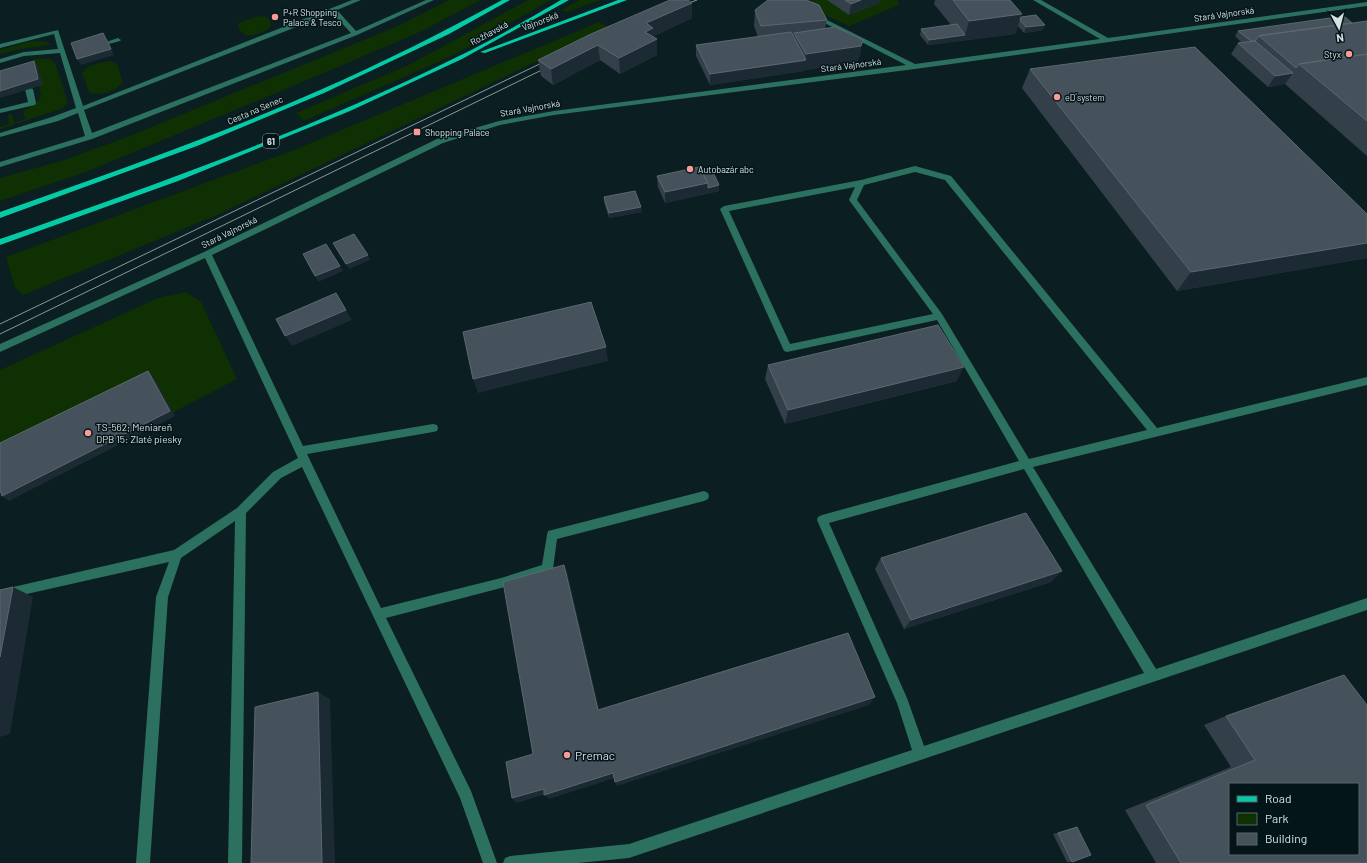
<svg xmlns="http://www.w3.org/2000/svg" width="1367" height="863" font-family="Barlow,sans-serif">
<rect width="100%" height="100%" fill="#0b1e21"/>
<path fill="#0e3003" d="M449,0H481L420,32L317,76L86,172L0,201V178L64,160L127,137L400,25Z
M528,0H551L452,56L304,121L296,113L411,64Z
M579,0H601L567,12L560,11Z
M814,0H899L897,1L899,5L849,26L802,5Z
M264,16L268,18L271,24L270,28C258,34 246,42 238,27L239,23L255,17Z
M599,22L608,27L215,216L23,295L15,288L6,257L294,150Z
M32,41H44L50,43V45L21,49L0,54V50Z
M35,58L49,59L55,62L68,103L61,109L0,129V127L9,124L8,116L9,114H12L14,123L25,119L23,111L35,104L41,97L39,86L42,84L38,67L34,68L32,61Z
M109,61L117,64L123,83C115,91 100,97 89,92L82,73C87,64 100,63 109,61Z
M186,292L201,302L237,379L172,413L153,376L0,451V370L158,298Z"/>
<g fill="none" stroke-linecap="round" stroke-linejoin="round">
<path fill="#2c7160" fill-rule="evenodd" d="M352,0H361L337,10L356,31L426,0H434L357,35L92,139L0,167V162L85,136L78,113L58,121L0,137V133L52,117L76,108L60,53L24,56L0,63V59L24,52L58,49L54,34L0,48V44L58,30L83,106ZM332,13L351,33L92,133L84,110Z
M1033,0H1041L1108,38L1367,2V6L915,69L554,115L500,125L443,143L212,255L303,446L433,424L437,425L438,428L437,431L433,432L307,454L381,608L501,578L542,565L547,535L548,531L552,530L704,491L708,493L709,496L708,499L704,501L557,539L553,569L551,573L547,574L501,588L386,618L471,791L497,863H483L460,798L302,467L281,478L246,513L242,863H228L235,521L181,558L168,597L150,863H136L156,597L169,562L0,600V590L174,550L237,508L273,472L298,458L205,258L0,352V344L204,252L437,139L499,121L554,111L906,65L813,17V15H817L915,64L1100,39Z
M118,38L121,40L120,41L109,44L106,42Z
M29,87L33,89L36,103L35,105L0,113V109L28,102L25,89Z
M915,166L951,176L1157,428L1367,377V385L1033,467L1156,669L1367,598V610L629,858L578,863H503L505,858L510,856L629,844L912,750L897,703L817,520L818,517L822,515L1019,461L937,320L787,352L784,351L720,209L724,206L861,180ZM915,172L945,180L1147,430L1029,459L942,314L857,200L864,185ZM855,187L849,200L933,314L790,344L729,211ZM1024,469L1144,673L924,746L907,698L829,523Z"/>
<path fill="#04caa6" fill-rule="evenodd" d="M502,0H510L449,34L324,93L197,146L0,218V212C108,174 216,136 320,90C382,63 443,32 502,0Z
M561,0H569L462,59L350,111L178,181L0,245V239C155,185 312,129 459,56C494,39 528,19 561,0Z
M618,0H627L485,53L480,52Z"/>
<path stroke="#8a989a" stroke-width="1" d="M681,6L697,0
M0,324L550,59
M0,334L550,66"/>
</g>
<path fill="#33404a" d="M827,0H880L879,3L849,15Z
M935,0H1010L1021,17L1043,30L1024,33L1018,26L1015,34L928,45L920,35L921,29L951,25L934,4Z
M692,3V18L654,36L657,55L620,74L600,60L553,85L541,76L538,60Z
M755,10L827,20L825,29L860,55L857,62L805,70L804,71L710,85L696,56V45L758,37L754,26Z
M1367,21V156L1285,84L1268,87L1231,54L1238,43H1242L1235,36L1238,31L1352,23Z
M1030,69L1367,214V258L1177,291L1022,88Z
M703,174L719,185V191L665,203L658,187L657,176Z
M604,197L642,212L609,218L604,202Z
M768,365L957,381L785,424L765,379Z
M881,558L1051,582L904,629L875,569Z
M1226,716L1367,863H1156L1125,810L1231,767L1204,725Z
M1077,827L1072,862H1067L1053,834Z"/>
<path fill="#1c2b33" d="M861,0H880L879,3L849,15L851,4Z
M692,3V18L654,36V41L657,39V55L620,74L619,58L645,32L646,23Z
M1022,14L1015,34L928,45L929,40L965,35L969,21Z
M1045,25L1043,30L1024,33L1026,27Z
M103,33L107,39L114,55L81,65L77,59Z
M863,40L860,55L857,62L805,70L804,71L710,85V74L805,61L806,54Z
M598,45L600,60L553,85L551,69Z
M34,61L38,67L43,85L0,98V91Z
M1293,73L1285,84L1268,87L1275,76Z
M708,183L719,185V191L665,203V192Z
M641,207L642,212L609,218V213Z
M1367,243V258L1177,291L1191,272Z
M368,255L370,260L349,269L346,264Z
M340,266L343,271L318,282L315,276Z
M346,310L352,320L292,346L285,336Z
M606,347L608,361L478,393L473,379Z
M964,367L957,381L785,424L788,410Z
M148,371L153,376L175,416L9,501L2,496Z
M564,565L568,575L601,717L598,710Z
M1062,571L1051,582L904,629L911,620Z
M13,587L33,597L10,734L0,737V657Z
M318,692L330,699L335,863H322Z
M875,697L869,705L617,786L615,782Z
M613,773L615,778L549,799L544,795Z
M544,789L549,793L517,803L512,798Z"/>
<path fill="#45515b" stroke="#5c6870" fill-rule="evenodd" d="M670,0H688L692,3L646,23L653,28L645,32L657,39L619,58L598,45L551,69L538,60L591,34Z
M768,0H806L819,5L827,20L761,26L755,10Z
M845,0H861L851,4Z
M953,0H1010L1022,14L969,21Z
M1036,15L1045,25L1026,27L1020,20L1021,17Z
M1344,16L1352,23L1262,35L1259,36L1255,41H1251L1238,31Z
M1367,21V54L1299,64L1296,68L1259,36Z
M957,24L965,35L929,40L921,29Z
M835,27L863,40L861,46L806,54L794,33Z
M791,32L806,60L710,74L696,45Z
M103,33L111,49L77,59L71,43Z
M1255,41L1293,73L1275,76L1238,43Z
M1195,47L1367,214V243L1191,272L1030,69Z
M1367,54V121L1299,64Z
M34,61L38,79L0,91V71Z
M699,167L708,183L665,192L657,176Z
M713,172L719,185L708,188V183L703,174Z
M635,191L641,207L609,213L604,197Z
M354,234L368,255L346,264L333,243Z
M326,244L340,266L315,276L303,254Z
M336,293L346,310L285,336L276,319Z
M591,302L606,347L473,379L463,332Z
M938,325L964,367L788,410L768,365Z
M148,371L170,411L2,496L0,490V443Z
M1026,513L1062,571L911,620L881,558Z
M564,565L598,710L848,633L875,697L615,782L613,773L544,795V789L512,798L506,762L533,754L503,582Z
M13,587L0,657V590Z
M1344,675L1367,705V863H1181L1146,805L1255,760L1226,716ZM1230,784H1358V854H1230Z
M318,692L322,863H251L255,707Z
M1077,827L1091,855L1072,862L1058,833Z"/>
<g fill="#f59c96" stroke="#031518" stroke-width="1.5">
<circle cx="275" cy="17" r="4"/>
<circle cx="1349" cy="54" r="4"/>
<circle cx="1057" cy="97" r="4"/>
<rect x="413" y="128" width="8" height="8" rx="2"/>
<circle cx="690" cy="169" r="4"/>
<circle cx="88" cy="433" r="4"/>
<circle cx="567" cy="755" r="4"/>
</g>
<g text-anchor="middle" dominant-baseline="central" stroke-width="3" stroke-linejoin="round" paint-order="stroke">
<g font-size="9" fill="#d6e1e3" stroke="#031518" text-anchor="start">
<text x="283" y="12">P+R Shopping<tspan x="283" dy="10">Palace &amp; Tesco</tspan></text>
<text x="1341" y="54" text-anchor="end">Styx</text>
<text x="1065" y="97">eD´system</text>
<text x="425" y="132">Shopping Palace</text>
<text x="698" y="169">Autobazár abc</text>
</g>
<g font-size="9" fill="#d6e1e3" stroke="#031518">
<text transform="translate(1224 14) rotate(-8)">Stará Vajnorská</text>
<text transform="translate(540 21) rotate(-21)">Vajnorská</text>
<text transform="translate(489 33) rotate(-28)">Rožňavská</text>
<text transform="translate(851 65) rotate(-7)">Stará Vajnorská</text>
<text transform="translate(530 108) rotate(-10)">Stará Vajnorská</text>
<text transform="translate(255 110) rotate(-23)">Cesta na Senec</text>
<text transform="translate(229 232) rotate(-26)">Stará Vajnorská</text>
</g>
<rect fill="#031518" stroke="#97a4a6" stroke-width="1" x="263" y="134" width="16" height="14" rx="3"/>
<g font-size="9" font-weight="bold" fill="#d6e1e3">
<text x="271" y="141">61</text>
</g>
<g font-size="10" fill="#d6e1e3" stroke="#031518" text-anchor="start">
<text x="96" y="427">TS-562; Meniareň<tspan x="96" dy="12">DPB 15: Zlaté piesky</tspan></text>
</g>
<g font-size="12" fill="#d6e1e3" stroke="#031518" text-anchor="start">
<text x="575" y="755">Premac</text>
</g>
</g>
<rect x="1229" y="783" width="130" height="72" fill="#031518" stroke="#576769"/>
<rect x="1237" y="796" width="20" height="6" fill="#04caa6" stroke="#576769"/>
<text x="1265" y="803" font-size="12" fill="#d6e1e3">Road</text>
<rect x="1237" y="813" width="20" height="12" fill="#0e3003" stroke="#576769"/>
<text x="1265" y="823" font-size="12" fill="#d6e1e3">Park</text>
<rect x="1237" y="833" width="20" height="12" fill="#45515b" stroke="#576769"/>
<text x="1265" y="843" font-size="12" fill="#d6e1e3">Building</text>
<g transform="translate(1339 28) rotate(173)" stroke="#031518" stroke-width="3" paint-order="stroke">
<path d="M0-3L7 15L0 10L-7 15Z" fill="#d6e1e3"/>
<text y="-6" font-size="11" font-weight="bold" text-anchor="middle" fill="#d6e1e3">N</text>
</g>
</svg>
